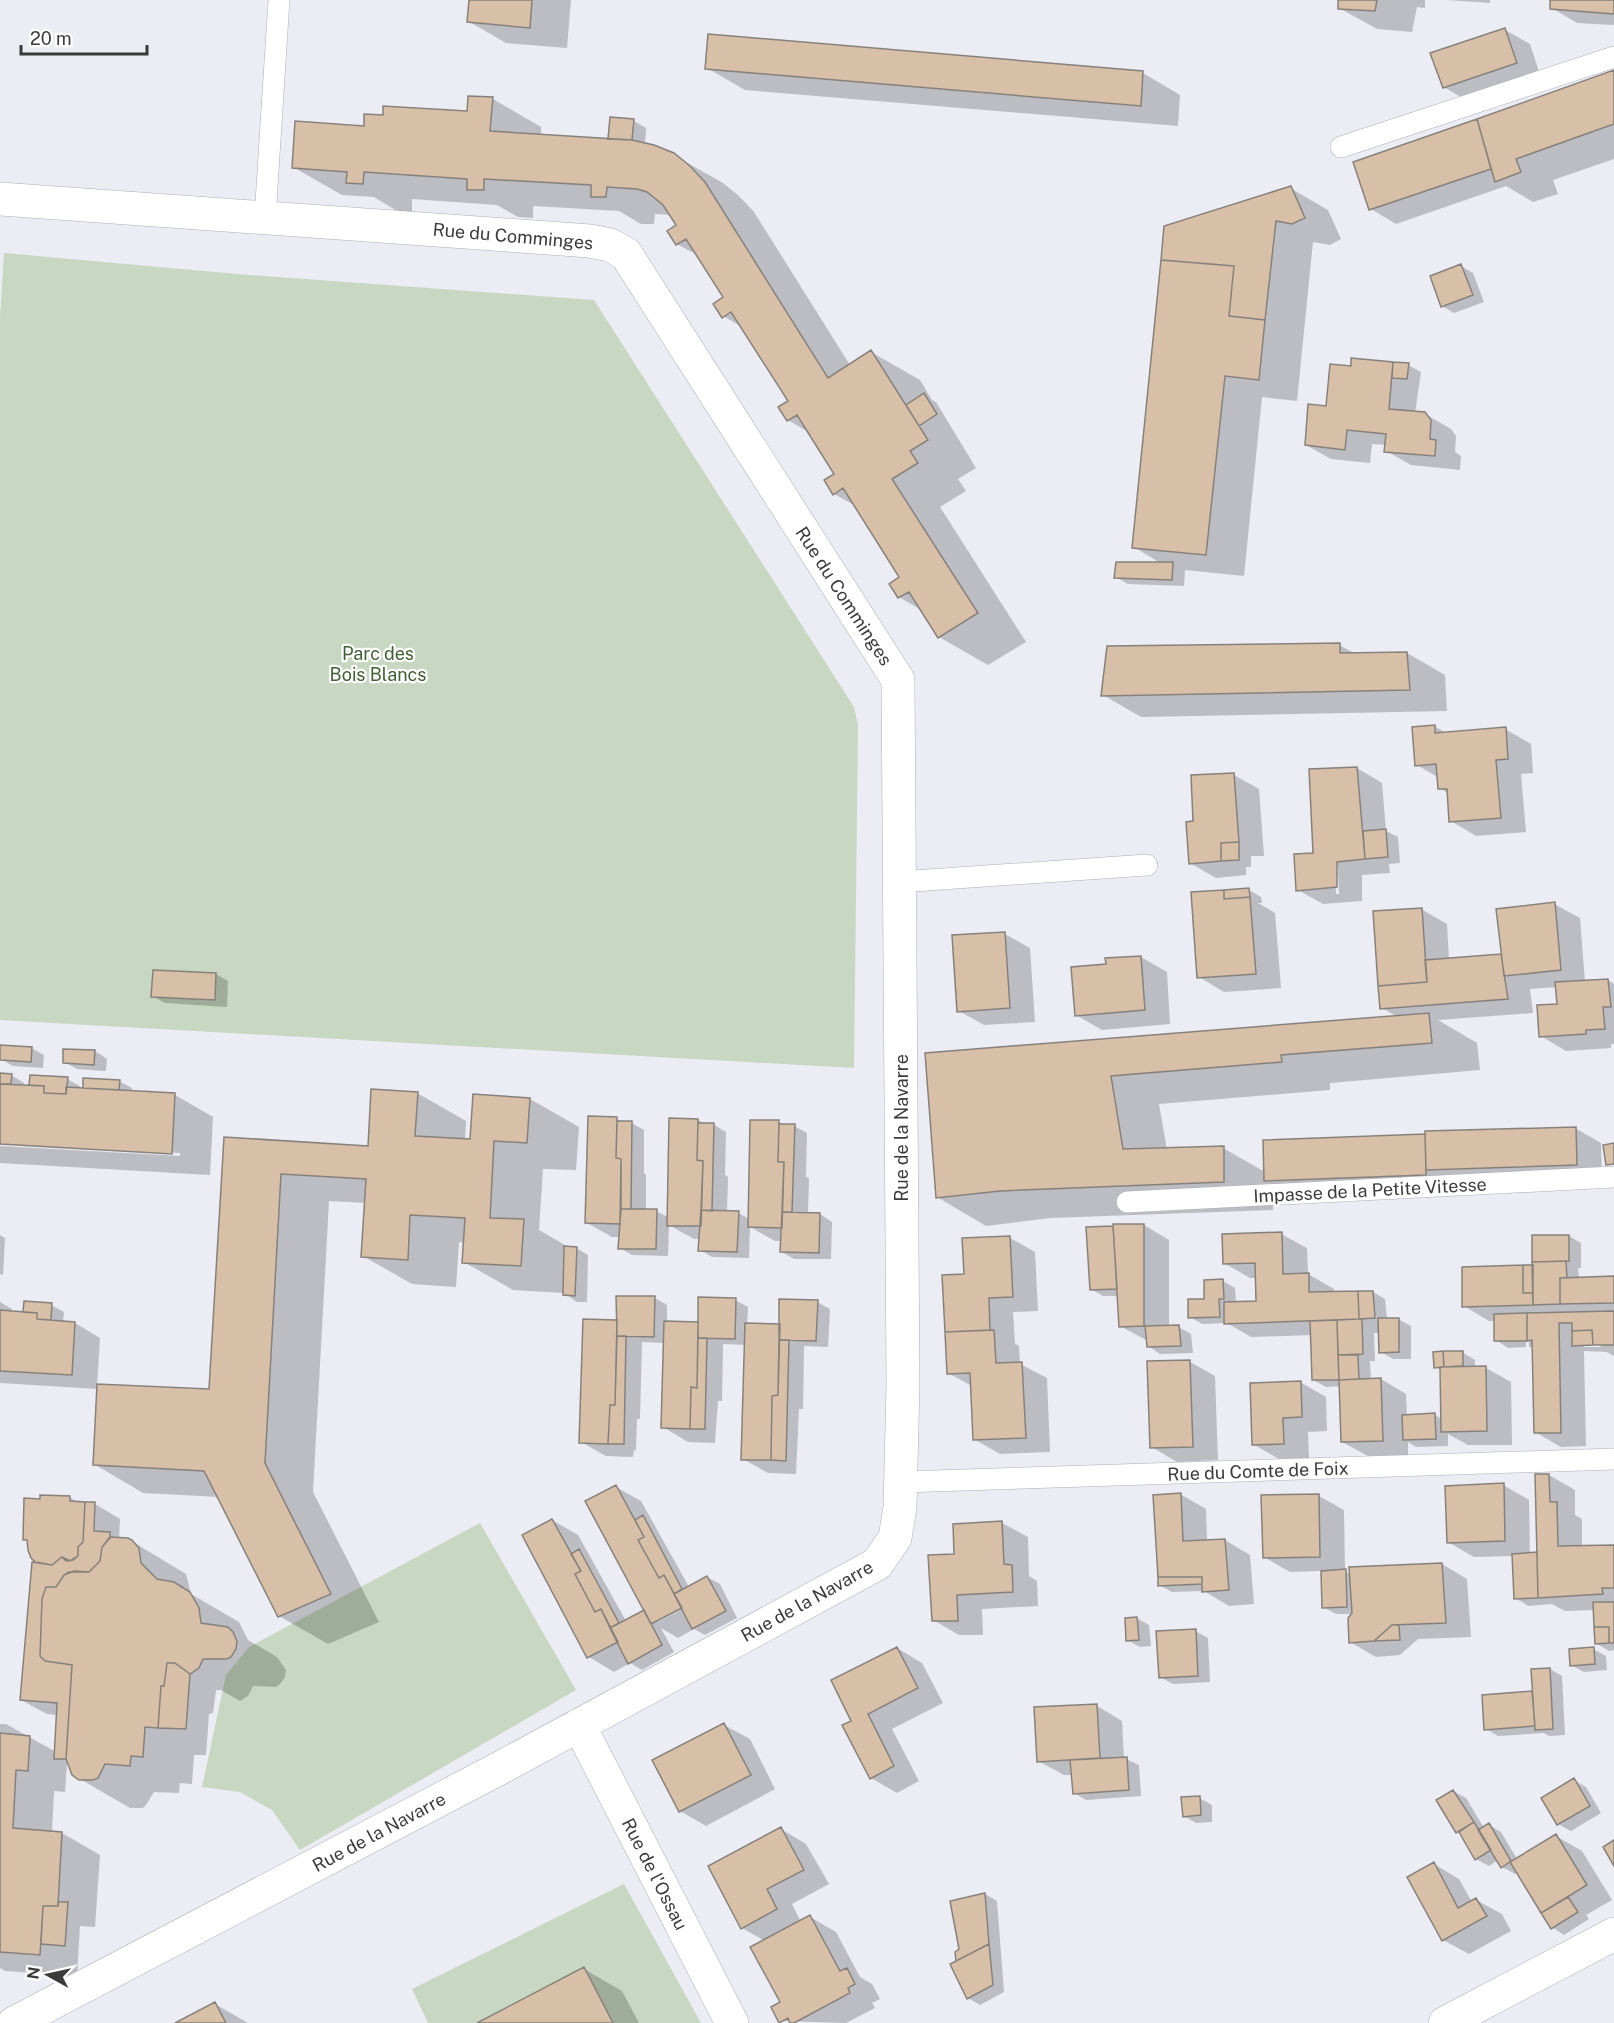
<svg xmlns="http://www.w3.org/2000/svg" width="1614" height="2023" font-family="'Public Sans',sans-serif">
<rect width="100%" height="100%" fill="#ebecf4"/>
<path fill="#c7d7c1" d="M4,253L237,274L594,300L854,707L858,725L854,1068L0,1020V319Z
M480,1523L576,1690L300,1850L272,1810L240,1792L202,1787L226,1675L249,1647Z
M624,1884L701,2023H613L584,1967L476,2023H428L412,1989Z"/>
<path fill="#0003" fill-rule="evenodd" d="M470,0H571L567,48L506,43L468,21Z
M1340,0H1425V8L1417,7L1412,32L1377,29L1339,8Z
M1447,0H1490V3Z
M1552,0H1614V25L1577,23L1552,8Z
M1505,30L1530,44L1541,78L1469,102L1444,87Z
M707,68L1143,73L1180,95L1178,126L745,90Z
M1614,72V159L1553,180L1558,194L1533,202L1506,186L1396,224L1371,209L1355,163Z
M493,99L541,127V136L610,140L611,119L634,121L646,128L645,144L673,155L723,183L739,196L754,212L850,365L871,352L920,380L932,400L936,402L976,468L958,479L966,491L940,507L1026,642L988,665L939,637L923,611L899,597L901,577L856,506L834,494L836,475L810,433L788,420L790,401L744,328L723,316L725,298L699,256L677,244L678,225L672,215L655,214L654,224H641L619,211L533,206V218L518,217L497,205L412,199V212L397,211L374,197L342,195L293,167L365,127L468,113Z
M1290,188L1328,210L1341,239L1330,245L1313,242L1297,401L1262,397L1244,576L1185,570L1184,586L1128,584L1116,577L1162,564L1134,547L1165,227Z
M1461,266L1473,273L1484,302L1454,313L1442,306Z
M1353,360L1408,365L1421,372L1415,413L1425,414L1451,429L1456,436L1455,452L1461,456L1460,470L1411,465L1386,451L1387,445L1372,444L1370,463L1331,459L1306,445L1353,367Z
M1339,645L1356,654L1407,653L1445,675L1447,711L1141,717L1103,695Z
M1434,726L1448,734L1505,729L1531,744L1533,773L1521,774L1526,832L1476,836L1451,821L1449,794L1440,788L1439,778L1417,765Z
M1357,768L1382,783L1386,831L1398,837L1400,863L1389,864L1390,873L1362,875V901L1323,904L1298,890ZM1335,867H1338L1339,894H1336Z
M1234,775L1259,789L1264,856H1251V867H1246V875L1216,878L1190,863L1195,823Z
M1249,890L1261,897L1262,903H1258L1275,913L1281,988L1224,992L1199,977Z
M1554,904L1580,918L1585,982L1608,980L1614,984V1044H1611V1048L1566,1051L1541,1036L1558,1006L1557,987L1530,989L1533,1013L1438,1020L1477,1043L1480,1070L1330,1083V1090L1159,1104L1167,1150L1223,1148L1265,1172L1264,1142L1575,1128L1601,1143L1602,1179L1291,1194L1272,1184L1273,1210L1050,1218L986,1226L937,1197L926,1054L1398,1017L1382,1008L1421,909L1447,924L1449,960L1503,955Z
M1005,934L1030,948L1035,1022L984,1025L959,1011Z
M1141,957L1167,972L1170,1024L1102,1030L1076,1015L1107,966V960Z
M216,974L228,981L227,1007L165,1003L153,996Z
M31,1048L44,1055L43,1068L13,1066L1,1059Z
M95,1051L107,1059L106,1071L77,1069L64,1062Z
M0,1075H11L24,1083L23,1087H36L31,1084L67,1079L80,1086L79,1090H89L119,1081L132,1088L131,1092L175,1095L213,1117L210,1175L0,1163V1146L180,1156V1153L0,1143Z
M417,1093L466,1121L465,1141H471L530,1099L579,1127L576,1170L543,1169L539,1230L570,1248H576L588,1255L587,1302H577L564,1293L513,1290L464,1262L465,1243L459,1242L456,1287L412,1284L363,1256L366,1203L329,1201L313,1492L379,1622L328,1644L279,1616L219,1497L143,1493L94,1464L98,1389L0,1383V1302L12,1309L11,1313L29,1314L51,1305L64,1312L63,1322L75,1323L100,1338L97,1386L210,1391L225,1138L370,1147Z
M616,1119L623,1122L632,1123L644,1130V1173L646,1175V1211H656L668,1217L698,1120L705,1124H713L726,1132L725,1175L728,1177L727,1213H738L750,1219L779,1122L786,1126H794L807,1133L806,1177L809,1178L808,1214H820L832,1222L831,1259H794L782,1252V1241H775L750,1227L749,1258L712,1257L700,1250L701,1239H694L669,1225L668,1256L632,1255L620,1248V1237H612L587,1223Z
M1144,1225L1169,1240V1327H1179L1191,1334L1193,1353L1160,1354L1148,1346V1341L1120,1326L1119,1296H1103L1091,1289L1087,1229Z
M1281,1234L1307,1248L1308,1274L1334,1289V1293L1373,1292L1385,1299L1387,1319H1398L1411,1326V1359H1393L1381,1352L1380,1333H1374L1375,1361H1370L1371,1380L1381,1379L1406,1394L1407,1416L1435,1415L1442,1419L1441,1370L1436,1367L1462,1352L1475,1360V1368H1486L1511,1382L1512,1445H1468L1448,1434V1446L1416,1447L1408,1442V1455L1368,1456L1342,1442L1341,1386L1326,1387L1313,1380L1312,1335L1251,1337L1227,1323L1202,1324L1190,1317L1223,1281L1235,1288L1236,1303H1257V1278H1250L1224,1263Z
M0,1235L5,1238L3,1275L0,1274Z
M1569,1236L1581,1243V1268H1578L1579,1279L1614,1278V1356L1607,1352L1584,1351L1586,1446L1561,1447L1535,1432L1534,1347H1529L1528,1320H1525L1526,1347L1508,1348L1496,1340V1321H1489L1464,1306L1534,1266ZM1584,1344H1600L1601,1347H1584Z
M1010,1238L1035,1252L1038,1311L1013,1312L1015,1344L1019,1346L1020,1364L1047,1378L1050,1452L1000,1454L974,1439L972,1386L948,1373L944,1276L965,1275Z
M655,1298L667,1305V1323L699,1324L735,1300L748,1307L747,1325H780L817,1302L830,1309L828,1347L804,1346L803,1409H799L796,1474L768,1473L743,1459L746,1345L723,1344L722,1401H718L715,1443L688,1442L663,1427L665,1343L642,1342L640,1419H637L636,1450H634L633,1457L606,1456L581,1442L618,1321Z
M1190,1362L1215,1376L1218,1460L1177,1462L1152,1447Z
M1300,1382L1326,1397L1327,1431L1308,1432L1309,1458L1279,1459L1253,1444Z
M1549,1475L1575,1490V1515L1582,1519V1547L1614,1546V1650L1609,1651L1596,1643L1595,1610L1565,1611L1552,1604L1528,1606L1516,1598L1514,1556L1474,1557L1448,1542L1503,1485L1529,1500L1530,1554L1539,1553L1536,1476Z
M616,1487L641,1501L689,1587L707,1577L720,1584L737,1618L705,1635L694,1629L678,1638L661,1628L674,1652L642,1670L630,1663L614,1672L589,1657L552,1520L578,1535L626,1621L645,1610ZM683,1606V1609L659,1621L658,1619Z
M1180,1494L1206,1509L1207,1541L1225,1540L1250,1555L1254,1604L1229,1606L1204,1591L1172,1592L1159,1585Z
M1319,1496L1344,1510L1345,1571L1351,1575L1442,1564L1467,1579L1471,1637L1418,1639L1400,1655L1376,1657L1350,1642L1354,1614H1336L1323,1607L1322,1571L1290,1572L1264,1557Z
M69,1497L79,1503L95,1504L120,1519L119,1539H128L186,1574L191,1594L239,1622L248,1640L277,1657L286,1670L285,1677L280,1684L276,1687L253,1686L248,1696L240,1701L221,1690H216L213,1713L209,1714L206,1755H194L192,1784L180,1783L179,1793L154,1792L146,1805L143,1808H130L80,1779L67,1764L65,1792L54,1791L52,1833H62L100,1855L95,1927L80,1926L77,1976L5,1971L0,1968V1724H6L56,1752L58,1715L47,1714L21,1700L38,1564L29,1550L28,1541L24,1539L41,1500Z
M1002,1523L1028,1537L1029,1576L1037,1581L1038,1606L982,1609L983,1635H959L933,1620L956,1555L954,1525Z
M1137,1618L1149,1625L1151,1646L1140,1647L1127,1640Z
M1195,1631L1208,1638L1210,1682L1173,1684L1160,1677Z
M897,1648L922,1663L943,1703L892,1729L919,1781L897,1793L871,1778L853,1721Z
M1593,1649L1606,1656L1607,1670L1584,1672L1571,1665Z
M1550,1669L1562,1676L1565,1735L1549,1736L1544,1733L1498,1736L1486,1729L1483,1696L1534,1692Z
M1097,1706L1122,1721L1124,1758L1139,1765L1141,1796L1086,1800L1074,1793L1073,1775H1064L1038,1761Z
M724,1725L750,1739L775,1789L706,1826L680,1811Z
M1574,1780L1586,1787L1601,1813L1571,1831L1558,1824L1543,1799Z
M1453,1791L1466,1798L1484,1828L1489,1825L1501,1832L1517,1859L1556,1836L1582,1851L1612,1900L1586,1915L1589,1919L1564,1935L1552,1927L1518,1872L1515,1874L1502,1867L1498,1860L1489,1866L1476,1859L1463,1836L1457,1832Z
M1199,1798L1212,1805V1822L1196,1823L1184,1816Z
M781,1829L806,1844L829,1884L792,1904L801,1922L810,1917L836,1932L860,1977L872,1984L880,1999L872,2003L875,2008L846,2023L780,2021L782,2003L765,1941L742,1928Z
M1434,1864L1459,1879L1472,1902L1476,1900L1502,1914L1511,1931L1469,1954L1443,1940Z
M985,1894L997,1901L1004,1992L980,2005L968,1998L958,1962L960,1950Z
M584,1969L622,1991L639,2023H479Z
M215,2004L248,2023H179Z"/>
<path fill="#d7c0a7" stroke="#87817c" stroke-width="1.5" d="M469,0H532L530,28L467,22Z
M1338,0H1377L1375,11L1338,9Z
M1550,0H1614V14L1550,9Z
M1505,28L1517,63L1443,88L1430,53Z
M708,34L1143,71L1141,106L705,69Z
M1614,70V124L1516,159L1521,172L1495,182L1477,119Z
M468,96L493,97L490,131L632,140L654,145L674,153L690,166L705,182L828,378L871,350L928,440L910,451L918,463L892,479L978,613L938,638L909,592L898,598L889,584L899,577L843,488L833,495L824,480L834,474L797,415L787,421L778,407L788,401L731,312L722,318L713,304L723,297L686,239L676,245L667,231L676,225L663,205L647,192L637,189L607,187L606,197H591V185L484,179V190H467V179L364,172L363,184L346,183L347,172L292,168L295,121L364,126V114L383,115V106L467,111Z
M610,117L634,119L632,140L608,139Z
M1477,119L1491,169L1369,210L1353,162Z
M1291,186L1305,218L1292,224L1276,221L1265,320L1229,316L1234,266L1161,260L1164,226Z
M1161,260L1234,266L1229,316L1265,320L1259,380L1225,376L1206,555L1132,548Z
M1461,264L1473,295L1441,307L1430,276Z
M1351,358L1393,362L1389,409L1425,412L1431,420L1430,439L1436,440L1435,456L1384,452L1386,434L1347,430L1345,450L1305,445L1308,404L1326,406L1330,364L1351,366Z
M1393,362L1409,363L1407,379L1392,378Z
M924,393L937,414L919,426L906,405Z
M1116,562H1173L1172,580L1114,578Z
M1340,643V653L1407,652L1410,690L1101,696L1107,646Z
M1435,725V733L1506,727L1508,759L1496,760L1501,818L1449,822L1447,789H1438L1436,764L1415,766L1412,727Z
M1357,767L1365,859L1337,862V887L1296,891L1294,854L1313,853L1309,769Z
M1234,773L1239,842L1221,843V861L1189,864L1186,822L1193,821L1191,775Z
M1386,829L1388,857L1365,859L1363,831Z
M1239,842V860L1221,861V843Z
M1249,888L1250,897L1224,899V890Z
M1224,890V899L1250,897L1256,974L1197,978L1191,892Z
M1555,902L1561,970L1504,976L1496,909Z
M1422,908L1427,982L1378,986L1373,911Z
M1005,932L1010,1008L957,1012L952,935Z
M1501,954L1508,999L1380,1009L1378,986L1427,982L1425,960Z
M1141,956L1145,1010L1075,1016L1071,967L1106,964L1105,958Z
M153,970L216,973L215,1000L151,997Z
M1608,979L1611,1007H1603L1605,1029L1586,1030V1034L1539,1037L1537,1005L1557,1004L1555,982Z
M1429,1013L1432,1043L1281,1055L1282,1062L1111,1076L1123,1149L1224,1146V1182L1000,1191L936,1198L925,1053Z
M0,1045L32,1047L31,1062L0,1060Z
M63,1049L95,1050L94,1065L63,1063Z
M0,1073L12,1074L11,1084H0Z
M30,1075L68,1077L66,1094L44,1093V1086L29,1085Z
M83,1078L120,1080L119,1090L83,1088Z
M0,1084L44,1086V1093L66,1094V1087L175,1093L172,1154L0,1144Z
M371,1089L418,1092L415,1136L470,1139L473,1094L530,1098L527,1143L494,1141L490,1218L524,1219L521,1266L462,1263L465,1218L410,1215L408,1260L361,1257L366,1179L281,1174L265,1463L331,1594L278,1617L204,1471L93,1465L97,1384L209,1389L224,1137L368,1146Z
M588,1116L617,1117L616,1158L621,1159L620,1224L585,1223Z
M669,1118L698,1119L697,1160L703,1161L701,1226H667Z
M750,1120H779L778,1162H784L782,1228L748,1227Z
M617,1121H632L631,1209H621V1159L616,1158Z
M698,1123H714L712,1211L701,1210L703,1161L697,1160Z
M779,1124H795L792,1212H782L784,1162H778Z
M1576,1127L1577,1165L1426,1170L1425,1131Z
M1425,1134L1426,1175L1264,1181L1263,1140Z
M1614,1143V1164L1606,1165L1603,1145Z
M621,1209H657L656,1249H618Z
M701,1210L739,1211L737,1252L698,1251Z
M782,1212L820,1213L819,1253L780,1252Z
M1113,1224H1144V1326L1119,1327Z
M1113,1226L1117,1289L1090,1290L1086,1227Z
M1282,1232L1283,1274L1309,1273V1292L1358,1291L1359,1319L1224,1324V1302L1256,1301L1255,1263L1223,1264L1222,1234Z
M1532,1235H1569V1261L1532,1262Z
M1010,1236L1013,1297L989,1298L990,1330L945,1332L942,1275L964,1274L962,1238Z
M564,1246L577,1247L575,1296L563,1295Z
M1566,1261L1567,1278H1560V1304L1533,1305L1532,1262Z
M1523,1265H1533V1293H1523Z
M1523,1265V1293H1533V1305L1462,1307V1267Z
M1614,1276V1303L1560,1304V1278Z
M1223,1279L1224,1299H1219L1220,1317L1188,1318V1299H1204V1280Z
M1358,1291H1373L1375,1318L1359,1319Z
M616,1296H655L654,1337L617,1336Z
M698,1297L736,1298L735,1339L698,1338Z
M779,1299L818,1300L816,1341L779,1340Z
M24,1301L52,1303L51,1320L37,1319V1313L23,1312Z
M0,1310L37,1313V1319L75,1322L72,1375L0,1371Z
M1614,1311V1345H1593L1592,1330L1572,1331V1323H1559L1561,1433H1534L1532,1340L1527,1341V1313Z
M1527,1313V1341H1494V1314Z
M1378,1318H1399V1352L1379,1353Z
M583,1319L617,1320L615,1405H610L608,1444L579,1443Z
M1359,1319H1362L1363,1354L1338,1355L1337,1320Z
M1337,1320L1339,1380H1312L1310,1321Z
M664,1321L698,1322L697,1388L691,1387L690,1429L661,1428Z
M745,1323L780,1324L778,1395L772,1396L771,1460H741Z
M1179,1325L1181,1346L1147,1347L1145,1326Z
M994,1330L996,1363L1022,1362L1026,1438L973,1440L970,1373L947,1374L945,1332Z
M1592,1330L1593,1345L1572,1346V1331Z
M617,1336H626L624,1444H608L610,1405H615Z
M698,1338H707L705,1429H690L691,1387L697,1388Z
M779,1340H789L786,1461L771,1460L772,1396L778,1395Z
M1443,1351H1463V1366L1444,1367Z
M1443,1351L1444,1367L1434,1368L1433,1352Z
M1338,1355H1358L1359,1379L1339,1380Z
M1190,1360L1193,1447L1150,1448L1147,1361Z
M1486,1366L1487,1431L1441,1432L1440,1367Z
M1381,1378L1383,1441L1341,1442L1339,1380Z
M1301,1381L1302,1417L1283,1418L1284,1444L1252,1445L1250,1383Z
M1435,1413L1436,1439L1403,1440L1402,1415Z
M1535,1474H1549L1550,1502H1557L1558,1546L1614,1545V1588H1602L1603,1594L1538,1598Z
M1504,1483L1505,1541L1447,1543L1445,1486Z
M616,1485L644,1537L638,1540L659,1578L664,1575L682,1608L651,1624L585,1501Z
M1181,1493L1183,1541L1225,1539L1229,1590L1202,1592V1577H1158L1153,1495Z
M1319,1494L1320,1557L1263,1558L1261,1495Z
M40,1495L70,1496V1501L85,1502L83,1542L78,1547V1556L73,1560L66,1561L62,1557L52,1565L35,1562L31,1558L28,1550L27,1540H23L24,1498L40,1499Z
M85,1502H95L94,1531L110,1532V1538L102,1547L100,1561L89,1572L74,1571L64,1575L56,1587H46L42,1599L40,1656L45,1661L72,1665L66,1759H54L57,1703L20,1700L32,1562L52,1565L62,1557L70,1561L78,1556V1547L83,1542Z
M643,1515L682,1589L674,1594L664,1575L659,1578L638,1540L644,1537L635,1520Z
M552,1519L581,1571L575,1574L595,1612L601,1609L618,1642L587,1658L522,1535Z
M1002,1521L1004,1564L1012,1565L1013,1592L957,1595L958,1621H932L928,1555L954,1554L953,1524Z
M110,1537L128,1538L132,1540L139,1548L141,1563L157,1579L174,1582L190,1592L199,1608L201,1623L228,1627L233,1632L237,1641L236,1649L231,1657L227,1659H203L199,1668L190,1674L175,1663H167L164,1686H161L158,1728L145,1727L143,1757L131,1756L130,1766L105,1764L98,1778L93,1780H79L72,1775L66,1759L72,1665L45,1661L40,1656L42,1599L46,1587H56L64,1575L69,1572H89L100,1561L102,1547Z
M579,1549L619,1623L610,1628L601,1609L595,1612L575,1574L581,1571L571,1554Z
M1537,1552L1538,1598L1514,1599L1512,1554Z
M1442,1563L1446,1623L1392,1625L1374,1641L1349,1643L1348,1618L1352,1613L1349,1567Z
M1346,1569L1347,1607L1322,1608L1321,1571Z
M707,1576L726,1611L692,1629L674,1594Z
M1158,1577H1202V1584L1158,1586Z
M1593,1602H1614V1643H1609V1627H1594Z
M644,1610L662,1645L628,1664L610,1628Z
M1137,1617L1139,1640L1126,1641L1125,1618Z
M1392,1625H1399L1400,1640L1374,1641Z
M1594,1627H1609V1643L1595,1644Z
M1196,1629L1198,1676L1159,1678L1156,1631Z
M897,1647L918,1688L868,1714L894,1766L870,1779L842,1725L851,1721L831,1680Z
M1594,1647L1595,1664L1570,1666L1569,1649Z
M167,1663H175L190,1674L186,1729L158,1728L161,1686H164Z
M1550,1668L1553,1729L1535,1730L1531,1669Z
M1532,1691L1535,1726L1484,1730L1482,1695Z
M1097,1704L1100,1758L1037,1762L1034,1707Z
M724,1723L751,1775L679,1812L652,1760Z
M0,1733L30,1736L28,1771L16,1770L13,1828L62,1832L58,1906H43L40,1955L0,1952Z
M1127,1757L1129,1790L1073,1794L1070,1760Z
M1574,1778L1590,1806L1557,1825L1541,1798Z
M1453,1790L1474,1822L1456,1833L1436,1800Z
M1200,1796L1201,1815L1183,1817L1181,1797Z
M1474,1822L1491,1850L1475,1860L1459,1832Z
M1489,1823L1511,1861L1501,1868L1478,1830Z
M781,1827L804,1870L767,1889L777,1909L741,1929L708,1866Z
M1556,1834L1587,1885L1541,1913L1510,1862Z
M1614,1840V1866L1603,1847Z
M1434,1862L1458,1908L1476,1898L1487,1916L1442,1941L1407,1877Z
M985,1893L989,1944L956,1961L955,1952L959,1949L950,1901Z
M1568,1897L1578,1912L1551,1929L1541,1913Z
M58,1902H68L65,1946L41,1944L43,1906H58Z
M810,1915L840,1971L847,1968L855,1984L848,1988L850,1993L794,2023H790L788,2018L779,2023L771,2007L780,2002L750,1947Z
M989,1944L993,1985L967,1999L950,1964Z
M584,1967L613,2023H477Z
M215,2002L226,2023H175Z"/>
<g fill="none" stroke-linecap="round" stroke-linejoin="round">
<defs>
<path id="lane" d="M1341,147L1614,57
M265,218L279,0
M899,882L1147,865
M1127,1202L1614,1177
M902,1482L1614,1459"/>
<path id="street" d="M0,199L590,241L610,245L626,254L898,680L903,1384L900,1507L895,1538L877,1564L500,1768L14,2023
M579,1725L732,2023
M1445,2023L1614,1934"/>
</defs>
<use href="#lane" stroke="#adaeb5" stroke-width="22"/>
<use href="#street" stroke="#adaeb5" stroke-width="34"/>
<use href="#lane" stroke="#fff" stroke-width="21"/>
<use href="#street" stroke="#fff" stroke-width="33"/>
</g>
<g text-anchor="middle" dominant-baseline="central" stroke-width="4.5" stroke-linejoin="round" paint-order="stroke">
<g font-size="18" fill="#3b3b3e" stroke="#fff">
<text transform="translate(513 236) rotate(5)">Rue du Comminges</text>
<text transform="translate(844 596) rotate(57)">Rue du Comminges</text>
<text transform="translate(901 1128) rotate(-90)">Rue de la Navarre</text>
<text transform="translate(1370 1190) rotate(-3)">Impasse de la Petite Vitesse</text>
<text transform="translate(1258 1471) rotate(-2)">Rue du Comte de Foix</text>
<text transform="translate(807 1601) rotate(-29)">Rue de la Navarre</text>
<text transform="translate(379 1832) rotate(-28)">Rue de la Navarre</text>
<text transform="translate(655 1874) rotate(63)">Rue de l'Ossau</text>
</g>
<g font-size="18" fill="#425e35" stroke="#fff">
<text x="378" y="653">Parc des<tspan x="378" dy="21">Bois Blancs</tspan></text>
</g>
</g>
<g transform="translate(48 1975) rotate(278)" stroke="#ffffff" stroke-width="4.5" paint-order="stroke">
<path d="M0-4.5L10 22L0 15L-10 22Z" fill="#3b3b3e"/>
<text y="-9" font-size="16" font-weight="bold" text-anchor="middle" fill="#3b3b3e">N</text>
</g>
<path d="M21 45v9h126v-9" fill="none" stroke="#3b3b3e" stroke-width="3"/>
<text x="30" y="45" font-size="18" fill="#3b3b3e" stroke="#ffffff" stroke-width="4.5" paint-order="stroke">20 m</text>
</svg>
